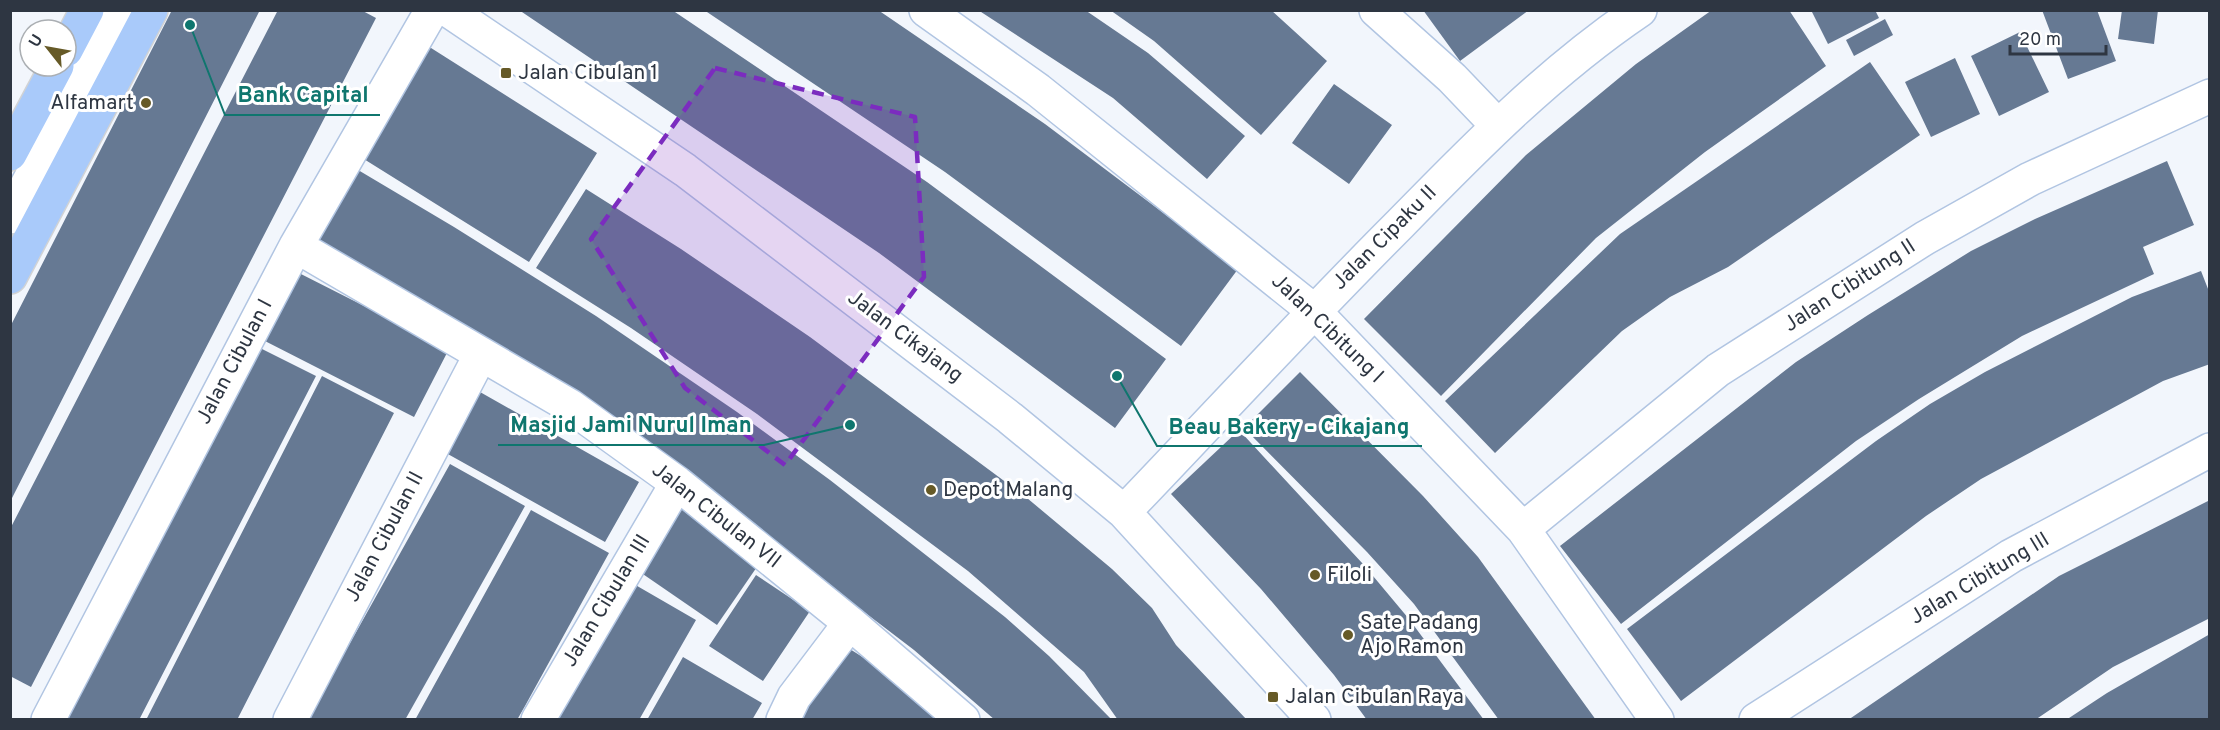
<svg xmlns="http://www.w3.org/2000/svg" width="2220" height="730" font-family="Overpass,sans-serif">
<rect width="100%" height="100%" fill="#f2f6fc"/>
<path fill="#667993" d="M172,10H260L10,502V327Z
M278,10H361L376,18L31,687L10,676V529Z
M519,10H672L927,182L1166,359L1115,428L879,253Z
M704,10H878L1045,124L1238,269L1181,346L945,172Z
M978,10H1085L1148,53L1245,136L1207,179L1113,98Z
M1110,10H1271L1327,61L1261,135L1154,41Z
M1423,10H1529L1460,61Z
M1712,10H1789L1826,66L1705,152L1596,238L1441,396L1364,319L1526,155L1636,64Z
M1811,10H1875L1879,18L1828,44Z
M2042,10H2097L2116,61L2068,79Z
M2122,10H2158L2154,44L2118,39Z
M1885,19L1893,35L1854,56L1846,40Z
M2020,32L2049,92L1999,116L1971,56Z
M420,41L597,153L529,262L351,151Z
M1955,58L1980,114L1931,137L1905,82Z
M1870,62L1920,135L1728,267L1670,297L1622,331L1495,453L1445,401L1620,234Z
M1334,84L1392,125L1349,184L1292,143Z
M2167,161L2194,225L2143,247L2154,274L2022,336L1919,399L1856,441L1621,624L1560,546L1796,362L1868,315L1971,251L2035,219Z
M348,164L454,227L596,316L737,412L830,480L1005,617L1049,656L1112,720H995L914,650L779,547L305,236Z
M586,189L681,249L810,337L1027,498L1112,569L1152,608L1176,645L1247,720H1118L1084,672L968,571L757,414L631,328L536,268Z
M295,271L449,349L414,417L261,339Z
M2201,271L2210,294V364L2163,381L1981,479L1926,516L1681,701L1627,629L1876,441L1930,404L1985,372L2132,297Z
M256,346L316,376L139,720H62Z
M1300,372L1423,496L1478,557L1596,720H1499L1414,604L1367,552L1244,428Z
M322,376L394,413L237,720H146Z
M480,392L639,482L605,542L446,453Z
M1239,430L1363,564L1409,619L1484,720H1367L1334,675L1261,589L1171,494Z
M450,464L525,506L495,560L405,720H307Z
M2210,500V618L2113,667L2035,720H1848L2059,576Z
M681,506L761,561L717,625L637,570Z
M531,510L609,553L525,706L517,720H415Z
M756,575L810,611L763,681L709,646Z
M632,583L696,620L672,662L639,720H552Z
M2210,634V720H2066L2107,693Z
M842,644L941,707L955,720H795Z
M683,657L762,703L752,720H647Z"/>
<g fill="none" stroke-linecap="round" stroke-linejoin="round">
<defs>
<path id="minor" d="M448,10L685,170L1010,418L1124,512L1314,720
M926,10L1038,90L1314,311L1523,529L1657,720
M1376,10L1452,78L1497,125
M10,217L120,10
M296,246L570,406L677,483L850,623L963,720
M1124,512C1216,416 1306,318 1400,224C1475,147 1551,70 1640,10
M1523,529L1718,370L1925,238L2030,179L2210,96
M48,720L296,246L432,10
M290,720L481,354
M538,720L677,483
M783,720L794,697L850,623
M1756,720L2011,556L2210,450"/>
<path id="major" d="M66,50L87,10
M10,154L57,66
M10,277L151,10"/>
</defs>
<use href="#minor" stroke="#b1c5e2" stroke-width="36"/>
<use href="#major" stroke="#d1d3d5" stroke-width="36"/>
<use href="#minor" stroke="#fff" stroke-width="33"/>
<use href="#major" stroke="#a9cafa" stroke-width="33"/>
</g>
<path fill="#7b2cbf" fill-opacity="0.2" stroke="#7b2cbf" stroke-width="4.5" stroke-dasharray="12 8" stroke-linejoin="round" d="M715,68L915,117L924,277L785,465L685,388L591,239Z"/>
<g fill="#665a27" stroke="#fff" stroke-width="2">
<rect x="500" y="67" width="12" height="12" rx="3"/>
<circle cx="146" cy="103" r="6"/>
<circle cx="931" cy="490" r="6"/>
<circle cx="1315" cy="575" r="6"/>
<circle cx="1348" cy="635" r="6"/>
<rect x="1267" y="691" width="12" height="12" rx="3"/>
</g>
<g text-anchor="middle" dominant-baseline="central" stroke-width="6" stroke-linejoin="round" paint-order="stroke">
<g font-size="21" fill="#2e3642" stroke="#fff" text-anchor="start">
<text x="518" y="73">Jalan Cibulan 1</text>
<text x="134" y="103" text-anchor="end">Alfamart</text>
<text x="943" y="490">Depot Malang</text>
<text x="1327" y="575">Filoli</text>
<text x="1360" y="623">Sate Padang<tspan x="1360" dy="24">Ajo Ramon</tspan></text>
<text x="1285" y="697">Jalan Cibulan Raya</text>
</g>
<g font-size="21" fill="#2e3642" stroke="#fff">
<text transform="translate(1385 238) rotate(-45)">Jalan Cipaku II</text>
<text transform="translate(1850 286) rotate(-33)">Jalan Cibitung II</text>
<text transform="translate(1327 329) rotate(44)">Jalan Cibitung I</text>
<text transform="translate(905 337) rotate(37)">Jalan Cikajang</text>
<text transform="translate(235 362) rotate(-62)">Jalan Cibulan I</text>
<text transform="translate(716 516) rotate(38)">Jalan Cibulan VII</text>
<text transform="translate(385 537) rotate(-62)">Jalan Cibulan II</text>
<text transform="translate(1980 579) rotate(-31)">Jalan Cibitung III</text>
<text transform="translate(607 601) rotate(-59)">Jalan Cibulan III</text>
</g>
</g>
<path fill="none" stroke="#0f766e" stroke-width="2" d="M190 25L225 115H380M850 425L764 445H498M1117 376L1157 446H1422"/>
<g fill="#0f766e" stroke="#fff" stroke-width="2">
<circle cx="190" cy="25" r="6"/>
<circle cx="850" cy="425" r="6"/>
<circle cx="1117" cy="376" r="6"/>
</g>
<g font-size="22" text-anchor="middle" font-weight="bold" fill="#0f766e" stroke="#fff" stroke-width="6" stroke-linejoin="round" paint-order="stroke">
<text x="303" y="102">Bank Capital</text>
<text x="631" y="432">Masjid Jami Nurul Iman</text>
<text x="1289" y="434">Beau Bakery - Cikajang</text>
</g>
<rect width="2220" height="730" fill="none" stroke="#2e3642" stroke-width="24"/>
<g transform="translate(48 48) rotate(301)"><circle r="28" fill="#ffffff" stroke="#abafb3" stroke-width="1.5"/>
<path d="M0-4.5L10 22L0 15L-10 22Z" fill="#665a27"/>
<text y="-9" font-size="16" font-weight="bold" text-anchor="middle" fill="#2e3642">U</text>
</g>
<path d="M2010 45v9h96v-9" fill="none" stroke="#2e3642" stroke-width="3"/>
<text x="2019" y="45" font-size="18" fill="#2e3642" stroke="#ffffff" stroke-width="4.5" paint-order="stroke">20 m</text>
</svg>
